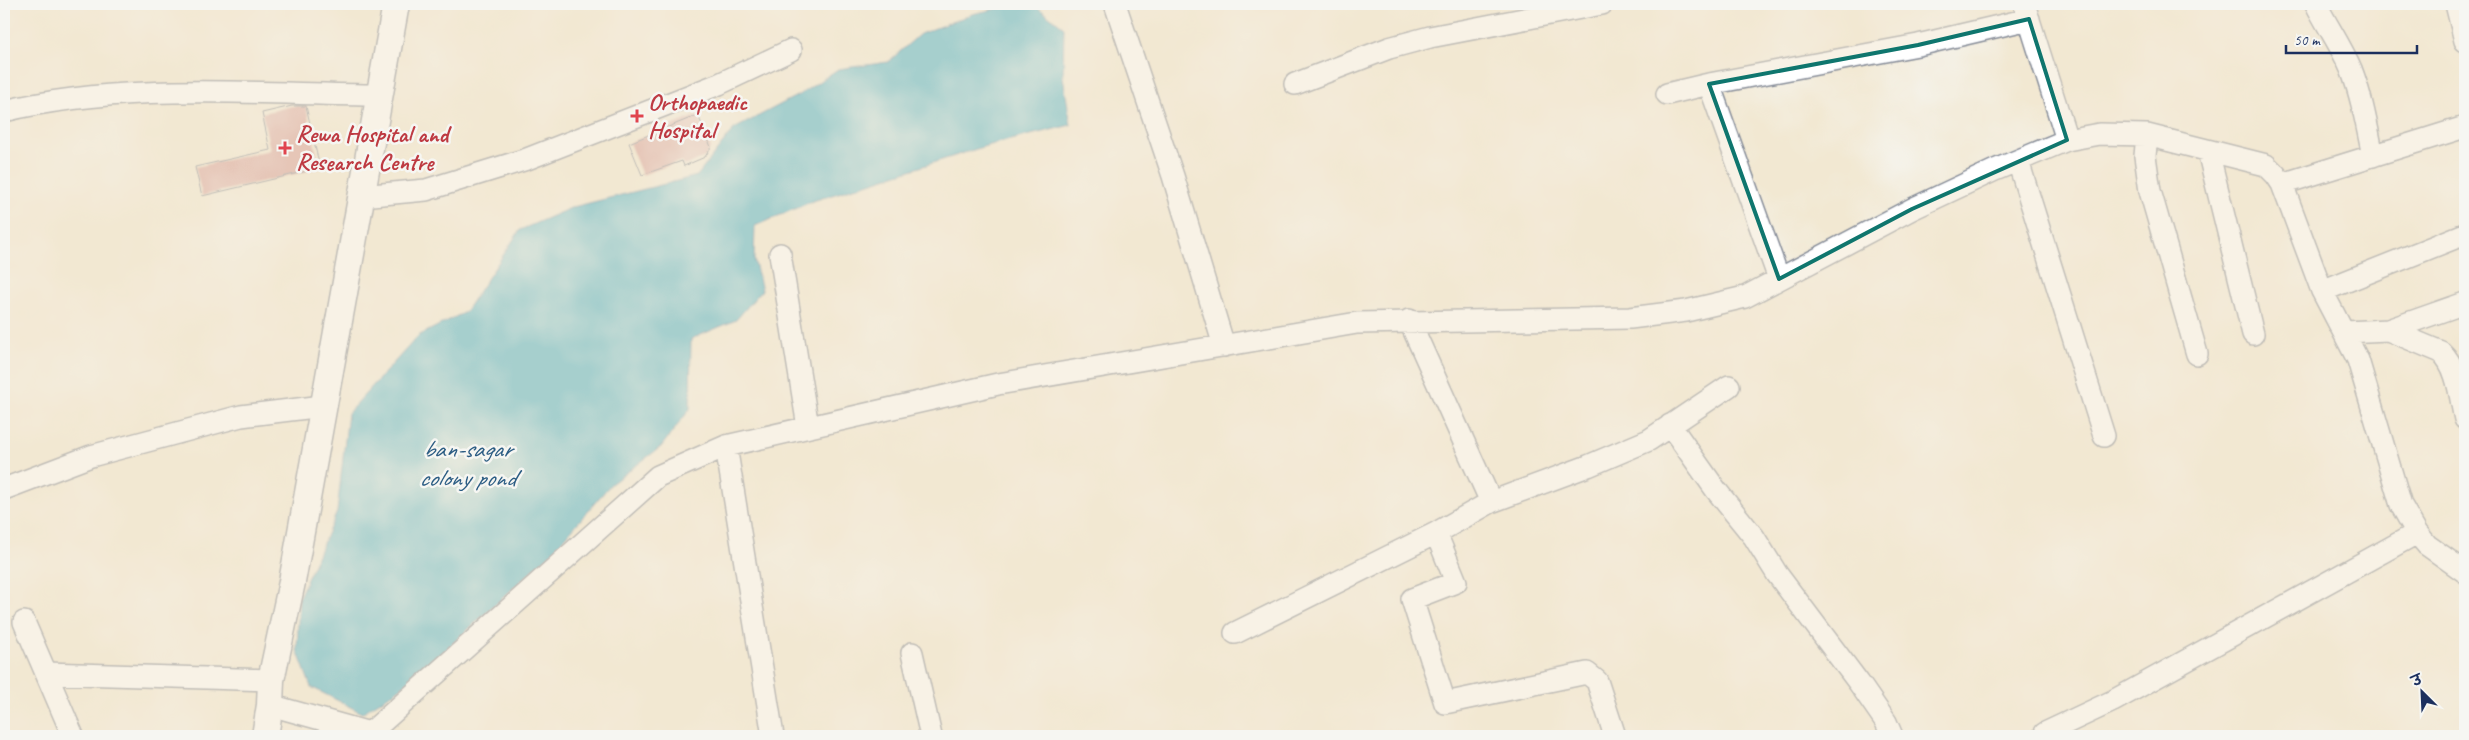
<svg xmlns="http://www.w3.org/2000/svg" width="2469" height="740" font-family="Caveat,'Playpen Sans Deva',sans-serif">
<rect width="100%" height="100%" fill="#f6f6f2"/>
<filter id="ink" filterUnits="userSpaceOnUse"><feTurbulence type="fractalNoise" baseFrequency=".02" numOctaves="2"/><feDisplacementMap in="SourceGraphic" scale="10" xChannelSelector="R" yChannelSelector="G"/><feConvolveMatrix kernelMatrix="1 2 1 2 8 2 1 2 1" color-interpolation-filters="sRGB"/></filter>
<filter id="wash" filterUnits="userSpaceOnUse"><feTurbulence type="fractalNoise" baseFrequency=".0096" numOctaves="4" result="noise"/><feDisplacementMap in="SourceGraphic" scale="20" xChannelSelector="R" yChannelSelector="G"/><feGaussianBlur stdDeviation="1.12" result="paint"/><feColorMatrix in="noise" values="0 0 0 0 0 0 0 0 0 0 0 0 0 0 0 0 0 1.4 0 .05"/><feComposite in="paint" operator="in"/></filter>
<g filter="url(#wash)">
<rect width="100%" height="100%" fill="#f2e8d2"/>
<path fill="#49b1c8" stroke="#327093" d="M1018,4H1033L1064,27L1063,77L1071,125L986,146L813,201L755,226L754,259L762,290L736,320L691,339L690,409L661,447L611,484L553,552L413,680L362,713L311,687L297,650L299,597L337,512L348,413L418,336L465,312L520,230L573,207L697,176L734,129L802,93L838,69L888,62L920,34L972,14Z"/>
<g id="blocks">
<path fill="#d79d98" d="M292,106H306L320,168L202,196L195,167L270,150L262,113Z
M698,115L711,147L705,157L684,166L682,161L642,175L629,143Z"/>
</g>
</g>
<g filter="url(#ink)">
<use href="#blocks" fill-opacity="0" stroke="#868c98" stroke-width="1"/>
<g fill="none" stroke-linecap="round" stroke-linejoin="round">
<defs>
<path id="minor" d="M1115,4L1173,176L1224,346
M2024,4L2067,140
M2316,4C2327,26 2341,46 2351,69C2362,97 2367,127 2373,156
M2456,4L2465,41
M1295,84L1389,48L1430,37L1602,4
M1709,84L1779,279
M1667,94L1709,84L1918,45L2029,19
M4,111C126,82 255,94 379,95
M2147,135L2145,156L2150,191L2197,354
M2208,151L2253,334
M2018,161L2104,436
M2282,184L2465,127
M361,196L426,190L527,159L719,84L791,50
M780,254L808,427
M2322,291L2465,234
M1409,320L1491,502
M2388,330L2441,352C2458,367 2460,398 2465,419
M2345,332L2388,330L2465,303
M1670,425L1716,490L1754,537L1777,574L1859,683L1886,722L1892,736
M726,446L773,736
M4,489L91,456L241,416L323,406
M1436,533L1456,582L1412,599L1445,703L1587,673L1597,681L1615,736
M24,622L73,736
M1235,633L1436,533L1491,502L1588,466L1649,440L1729,386
M912,653L931,736
M46,673L271,680
M270,705L370,733L658,476L726,446L998,384L1357,323L1630,318L1686,311L1745,297L1912,209L1995,170L2067,140L2099,134L2147,135L2266,165L2276,175L2282,184L2322,291L2358,360L2401,505L2417,533L2427,545L2465,572
M2046,736L2045,733L2113,701L2417,533"/>
<path id="major" d="M265,736L270,705L271,680L292,582L396,4"/>
</defs>
<use href="#minor" stroke="#868c98" stroke-width="24"/>
<use href="#major" stroke="#868c98" stroke-width="29"/>
<use href="#minor" stroke="#fff" stroke-width="21"/>
<use href="#major" stroke="#fff" stroke-width="26"/>
</g>
</g>
<path d="M0 0H2469V740H0ZM2029,19L2067,140L1912,209L1779,279L1709,84L1918,45Z" fill="#f2e8d2" fill-opacity=".55" fill-rule="evenodd"/>
<path fill="none" stroke="#0f766e" stroke-width="4" stroke-linejoin="round" d="M2029,19L2067,140L1912,209L1779,279L1709,84L1918,45Z"/>
<g fill="#e0444e" stroke="#f6f6f2" stroke-width="2">
<path d="M634.5 108.5h5v5h5v5h-5v5h-5v-5h-5v-5h5z"/>
<path d="M282.5 140.5h5v5h5v5h-5v5h-5v-5h-5v-5h5z"/>
</g>
<g text-anchor="middle" dominant-baseline="central" stroke-width="5" stroke-linejoin="round" paint-order="stroke">
<g font-size="24" font-weight="bold" fill="#be3a42" stroke="#f6f6f2" text-anchor="start">
<text x="648" y="102">Orthopaedic<tspan x="648" dy="28">Hospital</tspan></text>
<text x="296" y="134">Rewa Hospital and<tspan x="296" dy="28">Research Centre</tspan></text>
</g>
<g font-size="25" font-style="italic" fill="#2b5c83" stroke="#f6f6f2">
<text x="467" y="449">ban-sagar<tspan x="467" dy="29">colony pond</tspan></text>
</g>
</g>
<rect width="2469" height="740" fill="none" stroke="#f6f6f2" stroke-width="20"/>
<g transform="translate(2422 692) rotate(336)" stroke="#f6f6f2" stroke-width="4" paint-order="stroke">
<path d="M0-4L9 19L0 12L-9 19Z" fill="#1b2f5e"/>
<text y="-8" font-size="14" font-weight="bold" text-anchor="middle" fill="#1b2f5e">उ</text>
</g>
<path d="M2286 45v8h131v-8" fill="none" stroke="#1b2f5e" stroke-width="2.5"/>
<text x="2294" y="45" font-size="15" fill="#1b2f5e" stroke="#f6f6f2" stroke-width="4" paint-order="stroke">50 m</text>
</svg>
